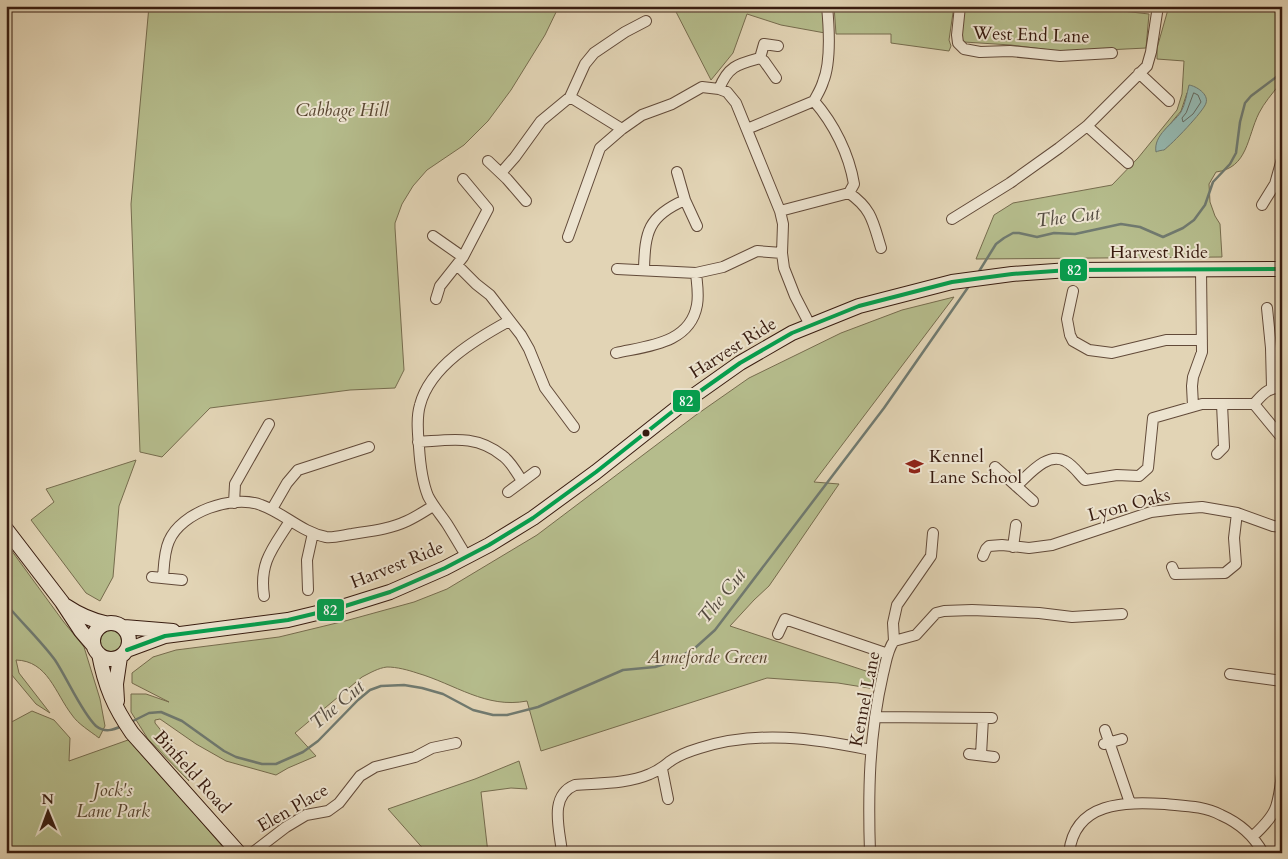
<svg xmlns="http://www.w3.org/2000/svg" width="1288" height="859" font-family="Cardo,serif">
<rect width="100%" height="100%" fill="#e2d4b5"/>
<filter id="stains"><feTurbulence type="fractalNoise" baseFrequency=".004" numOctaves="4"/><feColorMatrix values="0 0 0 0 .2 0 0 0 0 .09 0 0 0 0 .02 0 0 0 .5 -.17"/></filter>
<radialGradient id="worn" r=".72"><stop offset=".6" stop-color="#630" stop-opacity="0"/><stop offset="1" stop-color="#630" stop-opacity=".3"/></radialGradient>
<path fill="#b5bc8c" stroke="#766c4e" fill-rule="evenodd" d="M149,6H559L545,35L511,90L488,121L464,145L427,170L413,186L402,204L395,223V228L404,370L395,388L350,390L210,408L162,457L140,452L131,204Z
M673,6H824L825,33L781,25L747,14L733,53L711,80Z
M834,6H954L949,40L951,46L949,51L891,43V34H836Z
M963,6H1009L1023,8L1024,6H1078L1149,14L1146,48L1066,52L1011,45L964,42L960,35Z
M1169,6H1282V85H1279C1272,94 1264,103 1259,113C1247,137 1248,168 1216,172L1209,184L1210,202L1215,216L1220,224L1222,257L976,259L994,215L1013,203L1112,185L1138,158L1177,110L1182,94L1184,61L1157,59V48ZM1187,93L1184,130L1164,150L1165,130L1181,111Z
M954,297L814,482L839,484L769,586L754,600L730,626L878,675L875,689L838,683L767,678L541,751L527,701C486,709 455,684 417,673C408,670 397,667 387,667C378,668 370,673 362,677L295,733L316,756L288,768L276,775L226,761L196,744L160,719L155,720V723L180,754L189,781L148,739L131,712V694H146L169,702L132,683V673L153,657L176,650L279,637L345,621L414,602L447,589L537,535L696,415L749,378L841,333L902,310Z
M136,460L119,506L113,577L100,601L86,593L31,520L54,502L46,489Z
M6,543L63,621L84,647L100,699L105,726L99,738C90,731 78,724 72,715C55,693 48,661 16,660L19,673L50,713L36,704L6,668Z
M97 641a13 13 0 1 1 26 0a13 13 0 1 1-26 0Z
M32,711L54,720L70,738L69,761L128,740L136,746L228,853H6V725Z
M519,761L527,789L511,788L481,792L488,853H427L388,809L475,779Z"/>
<path fill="#95b8b0" stroke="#707a70" d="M1189,85C1196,86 1209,94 1206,103C1204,111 1171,145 1164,150C1163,150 1157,151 1156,152C1153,135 1173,124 1181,112C1185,105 1187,93 1189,85Z"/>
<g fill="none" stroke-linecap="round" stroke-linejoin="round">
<path stroke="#666a60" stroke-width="1" d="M1194,93L1198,95L1201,102L1193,114L1183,122L1182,118L1186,113Z"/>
<path stroke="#707a70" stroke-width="2.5" d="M1279,6L1282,12
M978,273L996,244L1004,238L1013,233H1019L1037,237L1054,233L1075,234L1121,224L1140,227L1163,237L1183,228L1194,220L1205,205L1213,182L1230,164L1236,153L1240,122L1245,103L1251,96L1279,75L1282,64
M6,604C22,623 41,641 55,660C67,678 82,713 96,726C105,733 113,730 122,726
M131,722L149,713L161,712L182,721L224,751L236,757L262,764H276L303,752L318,741L358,700L370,690L381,686L404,685L422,688L443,694L473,710L493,715H507L538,707L623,670L655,667L671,662L695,648L715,630L884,408L969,286"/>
<defs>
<path id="street" d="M960,6L957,35L958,43L964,49L980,52L1010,51L1060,56L1112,53
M760,58L764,44L778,46
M760,58L764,61L776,78
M1139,73L1169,101
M719,89C728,66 738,64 760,58
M570,97L585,64L594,53L625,32L646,21
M1087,126L1128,163
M747,129L814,101C817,95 821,89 823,82C831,63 829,27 827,6
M488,161L507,179L526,201
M677,172L685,200L697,226
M501,173L515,157L541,121L570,97L622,129
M463,179L488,209
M849,193C872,209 873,222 881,248
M1262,205L1275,184L1282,159
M780,211L849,193L854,184C849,154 834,124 814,101
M952,219L1010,183L1059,148L1087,126L1147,66L1151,52L1158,6
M433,236L463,257
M568,237L600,148L622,129L642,115L672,104L702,87L719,89L727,92L736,103L780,211L783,224L782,253L784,268L795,296L810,325
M457,265L476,284L490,295L521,335L529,349L545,388L574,427
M617,269L696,273L723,267L757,251L782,253
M644,269C645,232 648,216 685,200
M1073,291L1067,319L1070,335L1073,341L1089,350L1112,353L1166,340H1202
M436,299L440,286L463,257L488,209
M1267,308L1271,348L1272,387
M616,353C647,346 690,344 697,305C699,294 697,284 696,273
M1254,404C1263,394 1268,387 1282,388
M1193,406L1192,386L1193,377L1202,352L1201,270
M418,442C451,440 476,434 503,456C511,462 517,473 522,481
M1217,454L1224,447L1222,404
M995,467L1033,501
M1016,486C1028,476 1047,451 1065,461C1073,465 1079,474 1085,480L1117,475L1139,476L1148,468L1153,418L1202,404H1254L1282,438
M508,492L535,472
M234,503L235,484L269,424
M272,509L287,483L298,470L369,447
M1013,547L1016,525
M983,556L986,549L989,546L1002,545L1029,548L1052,545L1151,512L1176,509L1202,507L1237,513L1273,526L1282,527
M467,557C460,546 454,535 447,524C441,515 433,506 428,496C422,481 420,463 419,447C418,434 416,418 420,405C430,366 476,339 509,321
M1172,567L1175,574L1225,573L1236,564L1234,538L1237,513
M152,577L182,580
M163,578C164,565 164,552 169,541C181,512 233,494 261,505C284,513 301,532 326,537C334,538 344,535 352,534C371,531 390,529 407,521C416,517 425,511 433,506
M308,590L307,560L313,533
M264,596C259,562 273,548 290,521
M778,634L785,619L888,654
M894,641L893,623L897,605L931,556L933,533
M1230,674L1282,681
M875,717L992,718
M1105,730L1130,803
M1104,744L1122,739
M969,754L994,757
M981,755L983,718
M662,769L668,799
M1252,837C1277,814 1278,808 1282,774
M252,853L286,827L306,815L328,811L339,803L360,776L375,767L415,757L432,748L456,743
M562,853C560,830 548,796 575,785C599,783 627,784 650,774C658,771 663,767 669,762C678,755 690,751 700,748C757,730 814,738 871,750
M870,853C868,791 869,735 883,674C886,663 887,650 894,641L916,635L936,613L944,611L972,610L1039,613L1072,617L1122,614
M1069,853C1075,801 1125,802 1165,804C1185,806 1204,806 1221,815C1239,823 1254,836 1263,853"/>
<path id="secondary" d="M6,529L62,602L81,631L93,645
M66,606C78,614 91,620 105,623
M93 641a18 18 0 1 1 36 0a18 18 0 1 1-36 0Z
M124,627L173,631
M127,650L165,636L288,620L342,607L390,592L445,568L489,545L533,518L596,472L682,404L740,363L792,333L859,306L952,282L1012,274L1069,270L1282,269
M99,654C105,686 114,707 132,733L239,853
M117,701L116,684L120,657"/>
</defs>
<use href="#street" stroke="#624a39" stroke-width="12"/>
<use href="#secondary" stroke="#381c10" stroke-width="16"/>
<use href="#street" stroke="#ece3cf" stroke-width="10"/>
<use href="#secondary" stroke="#ece3cf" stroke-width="14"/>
<defs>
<path id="bus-1" d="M127,650L165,636L288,620L342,607L390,592L445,568L489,545L533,518L596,472L682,404L740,363L792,333L859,306L952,282L1012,274L1069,270L1282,269"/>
</defs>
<use href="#bus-1" stroke="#ece3cf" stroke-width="8"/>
<use href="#bus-1" stroke="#039f4e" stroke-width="4"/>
</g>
<defs>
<symbol id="school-bare" viewBox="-9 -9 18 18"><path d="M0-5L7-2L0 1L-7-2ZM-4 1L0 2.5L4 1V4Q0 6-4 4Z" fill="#8f2418" stroke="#ece3cf" stroke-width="2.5" paint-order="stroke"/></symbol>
</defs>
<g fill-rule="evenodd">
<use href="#school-bare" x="902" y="454" width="25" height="25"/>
</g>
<circle fill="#381c10" stroke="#ece3cf" stroke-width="2" cx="646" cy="433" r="4.5"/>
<g text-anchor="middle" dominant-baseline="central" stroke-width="4" stroke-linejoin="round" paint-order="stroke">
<g font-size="18" fill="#381c10" stroke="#ece3cf">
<text transform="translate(1031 35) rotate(2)">West End Lane</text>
<text x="1159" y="252">Harvest Ride</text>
<text transform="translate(733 348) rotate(-32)">Harvest Ride</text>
<text transform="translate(1129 505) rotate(-15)">Lyon Oaks</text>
<text transform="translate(397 565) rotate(-22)">Harvest Ride</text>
<text transform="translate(865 699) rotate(-79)">Kennel Lane</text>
<text transform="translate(192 772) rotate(48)">Binfield Road</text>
<text transform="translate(293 808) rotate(-30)">Elen Place</text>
</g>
<g font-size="18" font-style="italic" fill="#57442f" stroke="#ece3cf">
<text x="342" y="110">Cabbage Hill</text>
<text x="707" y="657">Anneforde Green</text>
<text x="113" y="790">Jock's<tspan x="113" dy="21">Lane Park</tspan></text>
</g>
<g font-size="18" fill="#381c10" stroke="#ece3cf" text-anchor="start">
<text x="929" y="456">Kennel<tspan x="929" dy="21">Lane School</tspan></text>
</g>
<g font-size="19" font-style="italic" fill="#544b40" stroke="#ece3cf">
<text transform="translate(1068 217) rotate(-7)">The Cut</text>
<text transform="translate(722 596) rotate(-51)">The Cut</text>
<text transform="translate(337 705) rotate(-40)">The Cut</text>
</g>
</g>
<g stroke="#ece3cf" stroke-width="2">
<rect x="1059" y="258" width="29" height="24" rx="5" fill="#039f4e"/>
<rect x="672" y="389" width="29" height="24" rx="5" fill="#039f4e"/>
<rect x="316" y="598" width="29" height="24" rx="5" fill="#039f4e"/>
</g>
<g font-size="14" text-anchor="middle" font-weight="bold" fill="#fff">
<text x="1074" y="275">82</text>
<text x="686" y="406">82</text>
<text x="330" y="615">82</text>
</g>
<rect width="1288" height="859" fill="none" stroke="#e2d4b5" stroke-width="25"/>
<rect x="8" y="8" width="1273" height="844" fill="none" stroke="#381c10" stroke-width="2.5"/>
<rect x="12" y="12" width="1263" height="834" fill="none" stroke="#381c10"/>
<g transform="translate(48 812) rotate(359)" stroke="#ece3cf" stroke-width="4" paint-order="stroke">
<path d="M0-4L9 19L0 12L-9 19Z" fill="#381c10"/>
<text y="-8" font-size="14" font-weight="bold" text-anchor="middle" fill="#381c10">N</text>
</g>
<rect width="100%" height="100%" filter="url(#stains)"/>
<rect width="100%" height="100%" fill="url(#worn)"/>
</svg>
